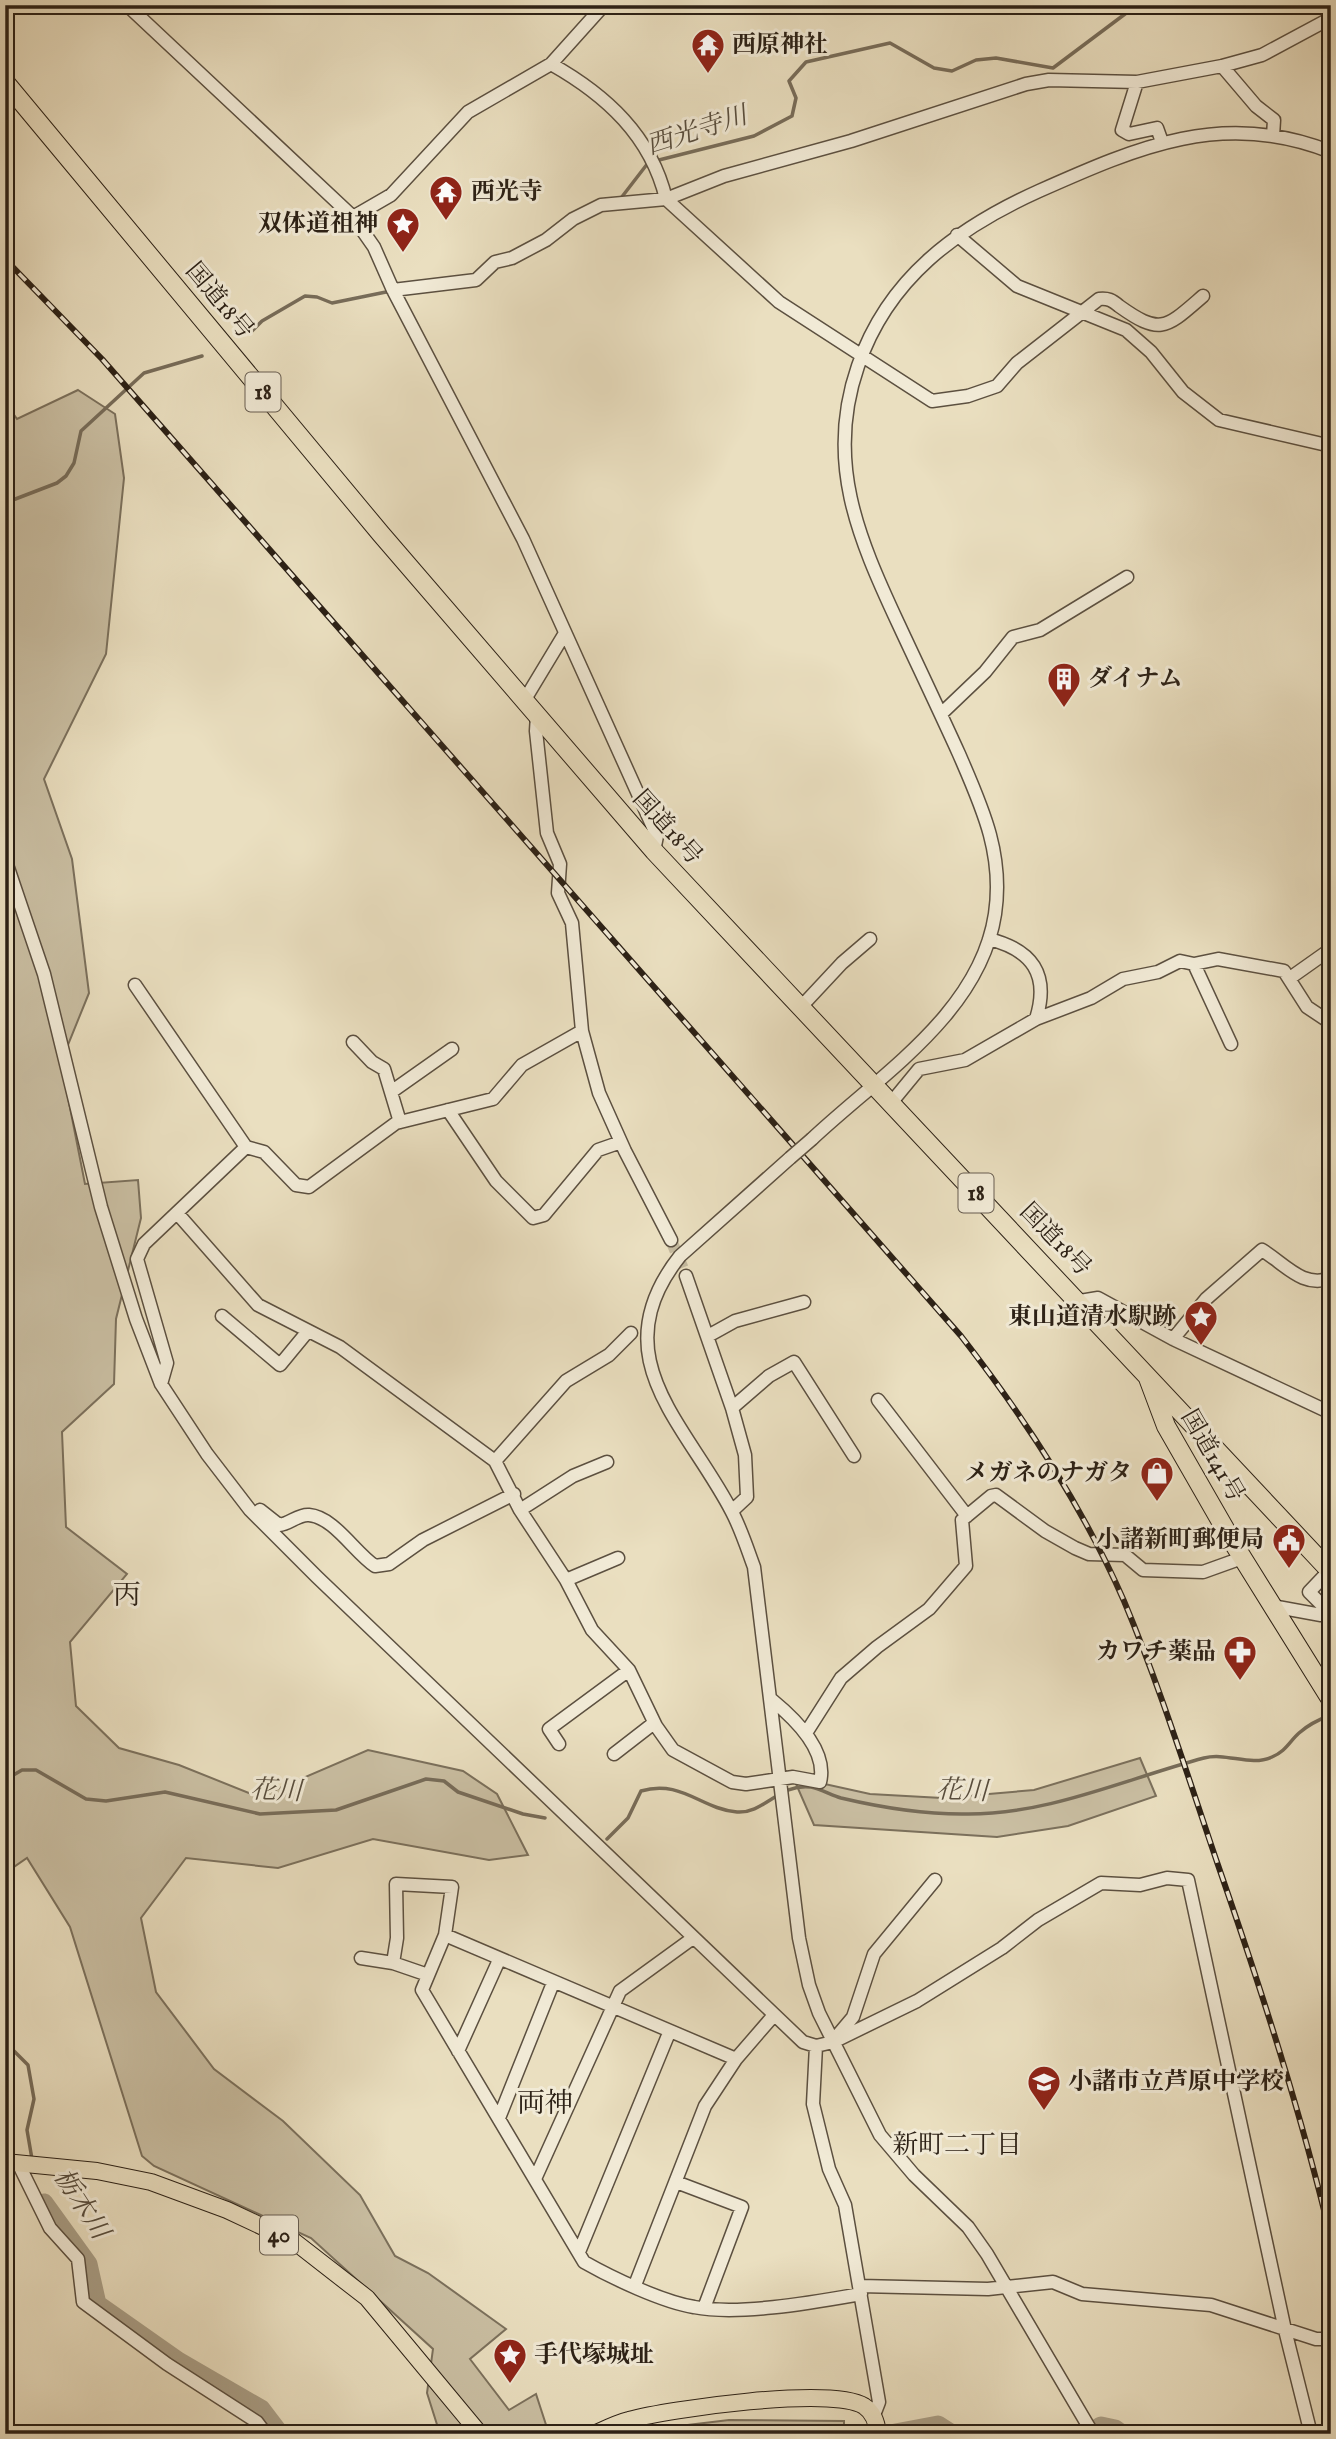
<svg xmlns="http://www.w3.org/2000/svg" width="1336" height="2439" font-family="'IM FELL English','Noto Serif JP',serif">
<rect width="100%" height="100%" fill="#eadfc0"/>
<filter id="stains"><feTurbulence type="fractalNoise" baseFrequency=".00286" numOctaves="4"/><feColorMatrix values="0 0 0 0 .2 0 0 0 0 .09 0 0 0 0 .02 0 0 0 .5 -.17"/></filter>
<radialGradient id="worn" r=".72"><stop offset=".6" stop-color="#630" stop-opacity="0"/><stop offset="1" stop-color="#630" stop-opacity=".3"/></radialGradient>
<path fill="#cabfa3" stroke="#7b705c" stroke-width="2" d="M78,390L115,414L124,478L106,654L44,779L72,859L89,993L61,1062L85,1184L138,1180L141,1218L116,1319L114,1384L62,1432L66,1527L127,1574L70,1642L76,1706L119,1748L179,1765L259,1797L368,1750L463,1771L497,1794L528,1855L489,1860L373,1839L278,1868L186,1858L141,1918L156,1992L214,2069L283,2121L360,2195L395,2256L428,2273L506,2329L470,2359L509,2410L536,2394L549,2434H440L427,2393L433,2349L311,2238L154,2166L142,2156L70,1927L27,1858L5,1873V402L17,419Z
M1140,1758L1156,1796L1068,1826L997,1837L814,1825L793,1777L870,1794L942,1798L1034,1790Z
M729,2420L844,2421V2434H639L646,2430Z"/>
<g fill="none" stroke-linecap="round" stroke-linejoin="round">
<path stroke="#776c59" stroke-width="3.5" d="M655,161L754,136L792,116L796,98L789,81L806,62L890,43L934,68L952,71L976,60L996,58L1053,68L1137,5
M621,198L648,163
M251,332L262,321L305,296L317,297L332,303L386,292
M5,503L57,483L66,476L74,463L81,431L144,373L202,356
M5,1780L22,1770H36L86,1799L106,1801L165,1792L260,1814L336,1810L426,1779L444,1781L458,1792L523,1814L545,1818
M607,1839L628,1818L641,1791C681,1779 701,1809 737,1812C764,1814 779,1783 811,1787C821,1789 831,1795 841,1798C879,1807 923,1814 962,1814C1046,1816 1125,1779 1204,1758C1227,1752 1250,1767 1272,1757C1286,1751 1289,1742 1299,1733C1308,1725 1320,1719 1331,1715
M5,2042L28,2065L34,2099L27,2130L32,2159"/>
<path stroke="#a99e86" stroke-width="19" d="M44,2203L88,2264L97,2304L178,2361L261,2409L280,2434
M770,2434H827
M890,2434L938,2425L952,2434
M1089,2434L1101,2426L1115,2429L1122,2434"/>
<path stroke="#c4b99e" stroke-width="12" stroke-dasharray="12 6" stroke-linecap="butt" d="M671,1240L686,1276"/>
<defs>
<path id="minor" d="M127,5L353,217L374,247L393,290L523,539L657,836L654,851
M551,64C606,95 651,136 666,199L779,302L932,401L968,396L997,386L1017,363L1099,299C1108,298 1112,300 1119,306C1161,336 1166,328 1203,296
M1222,66L1256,106L1274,120L1273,136
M1137,82L1122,130L1129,134L1157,128L1162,142
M353,217L391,195L468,112L551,64L604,5
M957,235L1017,286L1126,330L1151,352L1183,392L1219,420L1331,446
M393,290L476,280L495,262L512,258L546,240L573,219L601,205L666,199L724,176L851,141L1026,84L1049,80L1137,82L1222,66L1262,55L1331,18
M524,701L565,633
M941,714L985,672L1013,637L1040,630L1127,577
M537,715L536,731L547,833L560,864L558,893L572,923L582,1031L599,1093L625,1151L671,1240
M5,859L44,974L101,1207L136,1319L161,1384L207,1454L250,1510L317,1577L803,2042L816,2046L833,2042L917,2001L1002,1948L1038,1920L1101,1883L1140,1885L1167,1878L1188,1880L1285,2330L1311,2434
M989,939C1032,950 1050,974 1036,1019
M1194,964L1231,1044
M1290,978L1331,949
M135,985L246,1147L144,1244L137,1259L167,1363L161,1384
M800,1008L842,963L870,939
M353,1042L372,1062L384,1069L400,1122
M391,1092L452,1049
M891,1103L919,1069L965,1060L1036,1019L1091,998L1123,979L1158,972L1180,961L1194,964L1218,959L1284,971L1307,1007L1331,1023
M448,1110L496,1181L533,1218L544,1215L598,1150L621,1142
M812,1139C880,1075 980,1013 995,914C1004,854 982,807 959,754C939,710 918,666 898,623C858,537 825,461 858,366C888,278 957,228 1039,191C1138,147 1224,109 1331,152
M246,1147L264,1152L296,1185L309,1187L396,1123L493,1099L522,1065L582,1031
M790,1158L680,1256C600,1357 686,1423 732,1512C741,1529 747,1548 754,1567L799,1938L809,1985L819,2013L880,2135L914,2175L968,2227L987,2254L1093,2434
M177,1213L258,1305L340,1347L495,1461L520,1510L566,1580L592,1630L629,1670L656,1726L673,1750L732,1782L746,1784L793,1777L820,1782C828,1750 794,1718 772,1700
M686,1276L732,1408L745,1455L747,1497L732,1511
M1080,1301L1098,1298L1173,1339L1331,1413
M222,1316L280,1365L308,1331
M708,1336L735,1321L804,1302
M1173,1339L1206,1299L1262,1250C1285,1264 1303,1289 1331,1278
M878,1400L967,1516
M732,1408L769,1376L794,1362L854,1456
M495,1461L566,1381L609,1355L631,1333
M260,1510L279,1525C290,1524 298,1514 309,1515C334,1517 355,1553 375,1566L389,1564L423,1540L514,1494
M520,1510L573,1476L607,1462
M566,1580L618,1558
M1272,1606L1321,1615L1322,1605L1309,1592L1329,1571
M806,1733L841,1678L877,1647L929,1609L966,1566L962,1520L991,1496L996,1495L1045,1531L1075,1548L1089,1554L1125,1555L1143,1570L1203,1572L1242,1558
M559,1744L549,1729L629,1670
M614,1754L654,1723
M445,1935L736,2059
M361,1958L393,1963L428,1975
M393,1963L397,1938L396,1884L452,1887L445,1935L422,1990L584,2262C612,2278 663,2302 694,2307C739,2316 815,2302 861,2294
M837,2036L853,2017L874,1954L935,1880
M816,2046L813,2104L829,2169L845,2205L879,2402L874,2415
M458,2051L499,1960
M499,2118L553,1983
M18,2163L50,2228L78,2259L83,2302L167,2364L257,2422L266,2434
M535,2179L620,1991L693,1938
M676,2182L742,2207L704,2308
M579,2252L669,2033
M635,2285L705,2106L736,2059L774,2015
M860,2286L988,2289L1053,2282L1082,2294L1211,2305L1316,2339H1331"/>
<path id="major" d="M5,2162L97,2171L151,2182L227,2210L295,2242L367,2298L480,2434
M594,2434C605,2429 617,2423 629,2420C669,2409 832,2386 864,2406C873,2412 877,2423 878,2434"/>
<path id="highway" d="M5,82L381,534L654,851L1331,1572
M1148,1378L1166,1426L1232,1541L1331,1700"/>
</defs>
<use href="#minor" stroke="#5c5040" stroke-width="15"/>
<use href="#major" stroke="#2c2116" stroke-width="18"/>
<use href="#highway" stroke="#2c2116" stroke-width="20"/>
<use href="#minor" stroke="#f1ead6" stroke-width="12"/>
<use href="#major" stroke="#eadfc0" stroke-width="16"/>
<use href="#highway" stroke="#eadfc0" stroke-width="18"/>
<defs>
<path id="rail" d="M5,259L102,359L961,1336C1024,1417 1083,1507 1124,1601C1160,1687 1188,1777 1218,1865C1261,1989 1301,2112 1331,2239"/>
</defs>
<use href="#rail" stroke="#2c2116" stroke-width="6"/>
<use href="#rail" stroke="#f1ead6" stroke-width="3.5" stroke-dasharray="10" stroke-linecap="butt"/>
<defs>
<path id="minor-bridge" d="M790,1158L812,1139"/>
</defs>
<use href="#minor-bridge" stroke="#5c5040" stroke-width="15" stroke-linecap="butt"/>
<use href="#minor-bridge" stroke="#f1ead6" stroke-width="12"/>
</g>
<defs>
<symbol id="temple-pin" viewBox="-11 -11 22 30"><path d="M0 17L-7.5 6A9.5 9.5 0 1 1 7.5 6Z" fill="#8f2418" stroke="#f1ead6"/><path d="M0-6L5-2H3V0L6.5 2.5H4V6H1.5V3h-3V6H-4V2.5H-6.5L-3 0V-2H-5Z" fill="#fff"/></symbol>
<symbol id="sight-pin" viewBox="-11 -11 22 30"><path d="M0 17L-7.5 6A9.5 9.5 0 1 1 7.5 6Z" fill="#8f2418" stroke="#f1ead6"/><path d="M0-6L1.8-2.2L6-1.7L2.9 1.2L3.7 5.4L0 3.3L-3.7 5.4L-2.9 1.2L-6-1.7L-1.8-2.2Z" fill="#fff"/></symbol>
<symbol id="building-pin" viewBox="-11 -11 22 30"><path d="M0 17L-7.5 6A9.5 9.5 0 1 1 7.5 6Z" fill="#8f2418" stroke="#f1ead6"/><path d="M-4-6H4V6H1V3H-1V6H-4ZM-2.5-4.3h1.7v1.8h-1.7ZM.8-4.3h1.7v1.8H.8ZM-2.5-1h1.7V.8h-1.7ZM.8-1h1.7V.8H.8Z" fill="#fff"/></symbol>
<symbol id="shop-pin" viewBox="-11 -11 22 30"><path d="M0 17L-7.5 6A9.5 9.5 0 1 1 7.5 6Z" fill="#8f2418" stroke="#f1ead6"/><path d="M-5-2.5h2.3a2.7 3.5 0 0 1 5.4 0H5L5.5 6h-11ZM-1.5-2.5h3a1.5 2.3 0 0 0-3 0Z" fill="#fff"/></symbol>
<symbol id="civic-pin" viewBox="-11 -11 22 30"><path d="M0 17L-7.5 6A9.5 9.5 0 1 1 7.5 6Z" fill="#8f2418" stroke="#f1ead6"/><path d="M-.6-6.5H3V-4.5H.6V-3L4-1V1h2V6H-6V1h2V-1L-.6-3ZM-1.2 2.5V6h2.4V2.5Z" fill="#fff"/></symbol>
<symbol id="pharmacy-pin" viewBox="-11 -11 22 30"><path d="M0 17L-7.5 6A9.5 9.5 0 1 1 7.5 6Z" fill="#8f2418" stroke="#f1ead6"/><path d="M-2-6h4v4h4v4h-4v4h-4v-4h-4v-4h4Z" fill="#fff"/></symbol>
<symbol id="school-pin" viewBox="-11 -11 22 30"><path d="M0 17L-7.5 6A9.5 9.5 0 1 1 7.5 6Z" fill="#8f2418" stroke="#f1ead6"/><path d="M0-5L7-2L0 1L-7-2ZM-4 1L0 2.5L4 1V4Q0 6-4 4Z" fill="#fff"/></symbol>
</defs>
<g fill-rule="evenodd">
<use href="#temple-pin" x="689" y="26" width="38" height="52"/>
<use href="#temple-pin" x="427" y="173" width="38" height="52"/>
<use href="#sight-pin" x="384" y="205" width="38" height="52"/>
<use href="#building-pin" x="1045" y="660" width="38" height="52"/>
<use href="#sight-pin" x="1182" y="1298" width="38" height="52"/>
<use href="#shop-pin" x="1138" y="1454" width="38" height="52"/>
<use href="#civic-pin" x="1270" y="1521" width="38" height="52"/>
<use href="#pharmacy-pin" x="1221" y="1633" width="38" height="52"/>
<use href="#school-pin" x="1025" y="2063" width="38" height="52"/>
<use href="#sight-pin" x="491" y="2336" width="38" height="52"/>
</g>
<g text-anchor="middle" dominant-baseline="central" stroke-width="6" stroke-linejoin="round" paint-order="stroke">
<g fill="#f1ead6" stroke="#675d50" stroke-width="2">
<rect x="245.5" y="372.5" width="35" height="39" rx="5"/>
<rect x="958.5" y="1173.5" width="35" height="39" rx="5"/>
<rect x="260" y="2215.5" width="38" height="39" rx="5"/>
</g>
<g font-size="23" font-weight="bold" fill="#2c2116">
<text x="263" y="392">18</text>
<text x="976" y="1193">18</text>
<text x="279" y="2235">40</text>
</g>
<g font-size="24" font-weight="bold" fill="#2c2116" stroke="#f1ead6" text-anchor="start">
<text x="732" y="45">西原神社</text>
<text x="471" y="192">西光寺</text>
<text x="378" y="224" text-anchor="end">双体道祖神</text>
<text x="1088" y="679">ダイナム</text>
<text x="1176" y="1317" text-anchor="end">東山道清水駅跡</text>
<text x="1132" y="1473" text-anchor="end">メガネのナガタ</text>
<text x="1264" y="1540" text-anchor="end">小諸新町郵便局</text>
<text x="1216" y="1652" text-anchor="end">カワチ薬品</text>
<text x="1068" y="2082">小諸市立芦原中学校</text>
<text x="534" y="2355">手代塚城址</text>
</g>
<g font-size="24" fill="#2c2116" stroke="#f1ead6">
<text transform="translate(219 301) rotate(50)">国道18号</text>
<text transform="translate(667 828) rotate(48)">国道18号</text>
<text transform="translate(1055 1240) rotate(46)">国道18号</text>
<text transform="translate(1212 1456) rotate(60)">国道141号</text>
</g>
<g font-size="26" font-style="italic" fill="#584d3d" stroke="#f1ead6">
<text transform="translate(697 131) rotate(-18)">西光寺川</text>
<text transform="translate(276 1791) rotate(2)">花川</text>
<text transform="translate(962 1791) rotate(2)">花川</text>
<text transform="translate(81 2204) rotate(57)">栃木川</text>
</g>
<g font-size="26" fill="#2c2116" stroke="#f1ead6">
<text x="957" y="2145">新町二丁目</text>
</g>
<g font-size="28" fill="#2c2116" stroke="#f1ead6">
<text x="127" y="1596">丙</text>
<text x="545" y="2104">両神</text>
</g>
</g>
<rect width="1336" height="2439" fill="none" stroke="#eadfc0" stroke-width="28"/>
<rect x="7" y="7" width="1322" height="2425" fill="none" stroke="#2c2116" stroke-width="3.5"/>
<rect x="14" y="14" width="1308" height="2411" fill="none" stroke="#2c2116" stroke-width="2"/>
<rect width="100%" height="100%" filter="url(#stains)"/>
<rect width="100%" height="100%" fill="url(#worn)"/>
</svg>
